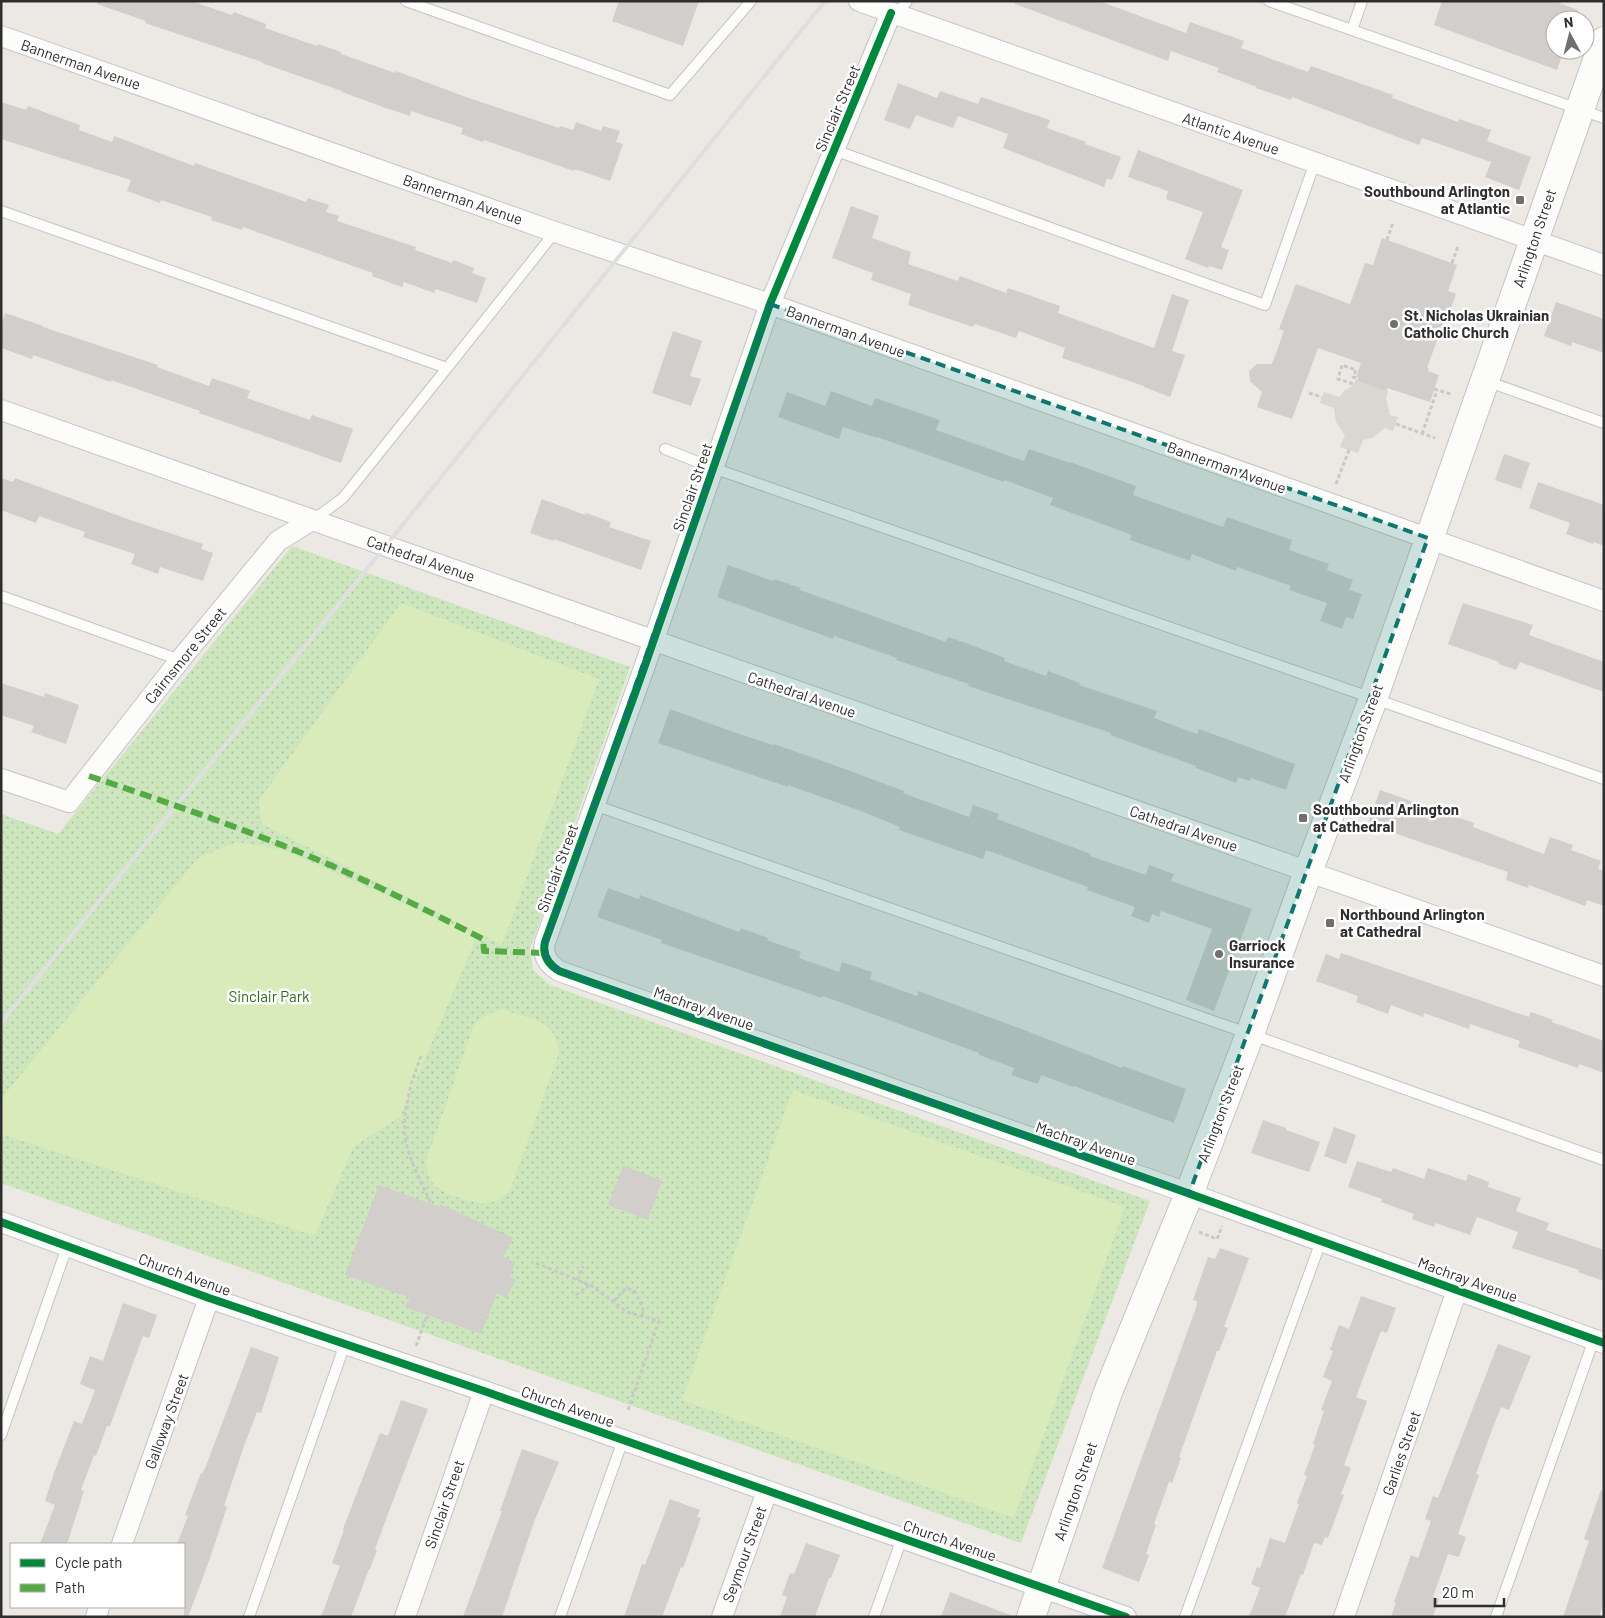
<svg xmlns="http://www.w3.org/2000/svg" width="1605" height="1618" font-family="Barlow,sans-serif">
<defs>
<pattern id="green-dots" width="8" height="8" patternUnits="userSpaceOnUse" patternTransform="scale(1.25)"><rect width="8" height="8" fill="#cee6be"/><path d="M2 2h.1M6 6h.1" fill="none" stroke="#b1c6a4" stroke-width="1.8" stroke-linecap="round"/></pattern>
</defs>
<rect width="100%" height="100%" fill="#ece8e4"/>
<path fill="url(#green-dots)" d="M292,546L630,667L530,949L533,970L550,985L1150,1201L1021,1543L1,1183V814L58,834Z"/>
<path fill="#d9eabb" d="M401,603L599,679L502,945L262,824L259,800Z
M237,842L281,849L465,930L476,939L400,1117L353,1147L315,1236L1,1134V1099L198,858Z
M503,1010C532,1019 555,1018 559,1053L510,1190C491,1208 483,1205 460,1198C437,1190 429,1187 426,1161L474,1025C483,1016 490,1012 503,1010Z
M793,1090L1125,1207L1014,1518L682,1400Z"/>
<path fill="#dad6d2" d="M1356,379L1388,390L1386,398L1390,415L1398,417L1393,431L1385,428L1372,438L1363,440L1358,453L1340,447L1345,435L1336,422L1334,408L1320,403L1324,392L1339,397L1345,390L1353,386Z"/>
<path fill="#d1cecb" d="M98,1H191L232,15L234,12L266,24L265,28L317,46L318,44L341,52V54L395,73L396,71L466,97L559,128L560,126L573,130L576,122L601,131L603,126L620,131L616,142L623,144L610,181L575,169L574,171L484,140L483,142L461,134L463,128L411,111L410,116L383,107L342,92V91L262,63V62L145,23L146,21L97,4Z
M619,1H699L683,46L612,21Z
M1015,1H1099L1186,33L1190,22L1244,41L1241,48L1308,72L1311,66L1393,95L1392,98L1458,122L1459,119L1491,130L1487,141L1531,157L1519,190L1485,177L1491,162L1422,138L1419,145L1292,97L1291,100L1256,88L1257,87L1217,72L1219,68L1171,51L1168,61L1015,4Z
M1442,1H1554L1578,10L1574,20H1555V50H1564L1557,70L1434,25Z
M898,83L937,98L940,91L978,104L981,97L1050,120L1047,128L1086,142L1085,144L1121,157L1112,180L1107,178L1104,187L1003,148L1008,134L958,116L953,128L916,115L910,129L884,120Z
M1,102L26,110L28,106L52,115L80,125L79,130L112,142L114,136L194,166L195,163L306,202L308,198L329,205L326,212L339,216L337,221L416,247L415,250L452,263L453,260L474,268L472,273L486,278L477,303L436,289L434,293L404,282L402,287L372,276L373,273L243,227L242,230L211,220L212,217L161,200L160,203L127,191L131,180L1,139Z
M1138,150L1243,190L1221,247L1229,250L1222,270L1209,266L1208,268L1185,259L1203,212L1166,199L1168,191L1128,177Z
M851,206L879,216L872,238L911,252L908,264L958,281L960,276L1006,293L1008,288L1060,306L1058,313L1154,348L1172,294L1189,300L1172,351L1185,355L1170,397L1144,387V386L1062,358L1065,348L1019,331L1016,338L975,324L973,327L908,305L911,294L871,280L873,273L832,258Z
M1382,238L1457,265L1448,291L1456,294L1450,311L1448,310L1427,368L1429,369L1428,371L1439,375L1430,402L1387,388L1386,391L1358,381L1359,378L1356,377L1361,363L1318,348L1292,419L1257,407L1262,392L1250,381L1249,371L1257,364H1272L1284,331L1279,329L1296,284L1350,304L1365,263L1373,265Z
M1556,302L1604,319V353L1572,342L1571,346L1544,336Z
M5,313L43,326V327L158,365L157,367L209,386L212,378L250,391L247,398L310,420L312,415L353,429L341,463L199,413L200,411L111,380V382L33,355L32,359L1,348V324Z
M673,331L702,341L690,376L701,379L691,406L652,393Z
M831,391L872,406L875,398L940,420L936,430L1024,461L1029,449L1070,463V462L1136,486L1133,495L1223,527L1227,517L1292,540L1289,550L1329,564L1327,570L1353,580L1349,590L1362,594L1353,619L1346,617L1342,629L1320,621L1327,603L1289,590L1291,586L1237,567L1236,571L1192,554L1190,561L1130,540L1132,535L1050,505L1053,498L1005,480L1004,482L877,437V438L843,427L839,439L778,417L787,392L825,406Z
M1504,454L1530,463L1521,489L1495,480Z
M1,478L13,482L15,478L133,521L203,544L201,549L213,553L203,581L160,567L158,574L131,564L135,554L83,537L85,532L39,516L36,523L1,510Z
M1538,482L1604,505V546L1594,542L1593,544L1566,534L1570,523L1529,508Z
M542,499L585,515L586,513L611,522L609,527L651,541L641,570L554,539L553,541L530,533Z
M728,565L773,581L774,579L801,588L800,590L946,642L948,637L966,643L1005,658L1004,661L1046,676L1048,671L1080,683L1079,685L1157,711L1154,718L1197,734L1199,729L1295,764L1286,790L1251,778L1250,781L1238,777L1236,783L1196,768V766L1110,735L1111,733L992,694L968,686L969,684L896,660L897,658L834,636L833,639L717,597Z
M1463,603L1533,625L1529,635L1604,662V692L1520,662L1516,670L1499,664V662L1448,644Z
M1,683L44,697L45,693L79,705L66,744L31,732L34,726L1,715Z
M670,709L739,734L773,745L774,744L834,765L904,791L903,793L969,817L973,805L999,814L997,819L1091,854L1090,856L1146,875L1149,865L1174,874L1171,881L1252,909L1214,1011L1186,1000L1212,929L1161,911L1159,917L1152,914L1149,923L1131,916L1135,907L1087,890L1088,887L986,850L983,859L899,830L900,827L866,813L788,785V787L658,743Z
M1380,790L1474,823L1473,827L1544,854L1550,837L1573,845L1571,850L1601,861L1598,869L1604,871V906L1587,900L1585,906L1529,885L1528,888L1506,880L1508,872L1368,824Z
M608,888L639,899L640,895L739,932L741,928L768,938L767,940L801,952L799,958L839,972L842,962L872,972L870,979L917,996L918,991L1019,1028L1122,1068L1123,1066L1186,1089L1174,1123L1074,1086L1073,1087L1041,1075L1038,1084L1011,1075L1014,1068L979,1055V1053L823,996L822,998L661,943L662,940L597,917Z
M1341,953L1529,1017L1531,1012L1553,1020L1552,1022L1604,1041V1073L1579,1064L1578,1068L1518,1047L1520,1041L1470,1024L1469,1029L1424,1013L1423,1017L1391,1005L1388,1014L1356,1002L1358,996L1316,981L1326,954L1339,959Z
M1263,1120L1286,1128V1130L1320,1142L1309,1172L1251,1153Z
M1334,1127L1356,1135L1346,1164L1324,1156Z
M1357,1161L1391,1172L1393,1168L1424,1179L1428,1168L1466,1181L1468,1174L1489,1182L1488,1187L1521,1198L1516,1211L1549,1223L1546,1230L1604,1250V1281L1578,1272L1579,1270L1512,1248L1518,1232L1477,1217L1470,1235L1436,1223L1434,1227L1412,1219L1414,1214L1381,1202L1382,1199L1348,1187Z
M623,1166L662,1180L648,1220L608,1205Z
M379,1185L440,1207V1204L513,1238L503,1257L515,1262L510,1276L516,1280L506,1298L497,1293L481,1334L405,1307L410,1298L345,1275Z
M1220,1248L1249,1258L1224,1327L1228,1328L1219,1351H1217L1179,1457L1181,1458L1172,1483L1169,1482L1154,1524L1156,1525L1146,1554L1149,1555L1139,1582L1102,1568L1196,1308L1197,1301L1193,1300L1208,1257L1215,1259Z
M1361,1296L1396,1308L1387,1333L1381,1331L1356,1397L1367,1401L1344,1465L1351,1468L1341,1494L1344,1495L1328,1538L1325,1537L1322,1545L1314,1543L1303,1575L1301,1574L1285,1617H1249L1260,1588L1251,1584L1257,1567L1260,1568L1270,1538L1285,1543L1299,1504L1297,1503L1307,1476L1304,1475L1315,1445L1313,1444L1324,1411L1321,1410L1332,1381L1323,1377L1333,1351L1330,1350L1339,1325L1349,1329Z
M123,1303L157,1315L149,1338L143,1336L110,1426H107L96,1456L94,1455L81,1490L84,1491L67,1544H40L55,1505L45,1501L54,1473L74,1421L82,1424L95,1390L80,1384L90,1356L103,1361Z
M1498,1344L1531,1356L1509,1410L1501,1407L1490,1435L1476,1474L1479,1475L1458,1534L1466,1537L1459,1557L1448,1554L1433,1597L1439,1599L1433,1617H1391L1396,1603L1394,1602L1411,1555L1418,1558L1431,1521L1425,1519L1433,1496L1438,1498Z
M251,1347L279,1357L261,1413L257,1412L244,1446L224,1506L227,1507L209,1561L188,1617H184V1544H177L188,1516L185,1515L201,1473L202,1474L206,1466Z
M401,1400L428,1409L391,1506L375,1549L377,1550L370,1569H369L351,1617H321L340,1566L332,1563L344,1530L343,1529L380,1433L388,1436Z
M522,1449L559,1462L534,1522L502,1617H463L502,1511H500Z
M1601,1490L1604,1491V1603L1599,1617H1563L1589,1541L1584,1539Z
M670,1499L700,1510L697,1517L701,1518L683,1568L681,1567L662,1617H624L642,1564L645,1565Z
M806,1543L840,1555L831,1578H829L815,1617H780L787,1597L782,1595L790,1573L794,1574Z
M950,1592L1010,1615V1617H941Z"/>
<g fill="none" stroke-linecap="round" stroke-linejoin="round">
<defs>
<path id="service" d="M406,1L670,95L751,1
M1269,1L1604,118
M896,15L907,1
M1352,30L1362,1
M834,150L1265,305L1315,162
M1,211L447,368L555,232
M1486,381L1604,423
M665,449L713,468L1604,779
M313,520L343,498L447,368
M1,596L180,660
M594,805L1250,1034L1604,1160
M1,1435L67,1247
M249,1617L345,1344
M560,1617L623,1440
M874,1617L902,1538
M1185,1617L1321,1241
M1496,1617L1594,1339"/>
<path id="minor" d="M859,1L1604,265
M891,13L770,304L643,671L545,942C542,955 548,964 559,971L1168,1186L1604,1343
M1,36L555,232L770,304L1604,601
M1,410L1604,976
M1,779L69,802L180,660L278,541L312,520
M1,1222L209,1298L484,1391L1126,1617
M122,1544L209,1298
M96,1617L99,1607
M405,1617L484,1391
M722,1617L767,1491
M1344,1617L1457,1290"/>
<path id="secondary" d="M1031,1617L1108,1392L1189,1194L1250,1034L1308,872L1373,699L1604,41"/>
</defs>
<use href="#service" stroke="#c5c4c5" stroke-width="12"/>
<use href="#minor" stroke="#c5c4c5" stroke-width="22"/>
<use href="#secondary" stroke="#c5c4c5" stroke-width="30"/>
<path stroke="#c9c9c8" stroke-width="3" stroke-dasharray="4 2.5" stroke-linecap="butt" d="M1387,240L1393,222
M1452,263L1458,246
M1353,384L1338,379L1342,365L1356,370L1353,377L1359,379
M1434,389L1451,394
M1309,393L1322,397
M1396,424L1435,438
M1422,434L1437,390
M1336,484L1349,450
M421,1056C411,1083 401,1112 406,1142C409,1159 423,1187 431,1203
M1199,1232L1217,1239L1222,1226
M536,1263L592,1286L627,1312L659,1321L628,1410
M577,1280L583,1266
M576,1295L589,1285
M614,1301L626,1288L634,1290L643,1308L642,1315
M416,1346L427,1315"/>
<use href="#service" stroke="#fcfcfb" stroke-width="10"/>
<use href="#minor" stroke="#fcfcfb" stroke-width="20"/>
<use href="#secondary" stroke="#fcfcfb" stroke-width="28"/>
<path stroke="#dfdfe1" stroke-width="4" d="M1,1023L825,1"/>
<path stroke="#54ab44" stroke-width="6" stroke-dasharray="12 6" stroke-linecap="butt" d="M89,776C161,800 233,825 304,854C365,879 424,909 483,939L484,951L544,953"/>
<defs>
<path id="cycleway" d="M891,13L770,304L643,671L545,942C542,955 548,964 559,971L1168,1186L1604,1343
M1,1222L209,1298L484,1391L1126,1617"/>
</defs>
<use href="#cycleway" stroke="#fff" stroke-width="11"/>
<use href="#cycleway" stroke="#00873e" stroke-width="8"/>
</g>
<path fill="#0f766e" fill-opacity="0.2" stroke="#0f766e" stroke-width="4" stroke-dasharray="10 6" stroke-linejoin="round" d="M770,304L1428,538L1189,1194L559,971L546,958L545,942Z"/>
<g fill="#706f6e" stroke="#fff" stroke-width="2">
<rect x="1515" y="195" width="10" height="10" rx="2.5"/>
<circle cx="1394" cy="324" r="5"/>
<rect x="1298" y="813" width="10" height="10" rx="2.5"/>
<rect x="1325" y="918" width="10" height="10" rx="2.5"/>
<circle cx="1219" cy="954" r="5"/>
</g>
<g text-anchor="middle" dominant-baseline="central" stroke-width="5" stroke-linejoin="round" paint-order="stroke">
<g font-size="15" fill="#2e2e2e" stroke="#fff">
<text transform="translate(81 64) rotate(19)">Bannerman Avenue</text>
<text transform="translate(837 108) rotate(-67)">Sinclair Street</text>
<text transform="translate(1231 133) rotate(19)">Atlantic Avenue</text>
<text transform="translate(463 199) rotate(19)">Bannerman Avenue</text>
<text transform="translate(1534 238) rotate(-71)">Arlington Street</text>
<text transform="translate(846 331) rotate(20)">Bannerman Avenue</text>
<text transform="translate(1227 467) rotate(20)">Bannerman Avenue</text>
<text transform="translate(692 487) rotate(-71)">Sinclair Street</text>
<text transform="translate(421 558) rotate(19)">Cathedral Avenue</text>
<text transform="translate(185 655) rotate(-51)">Cairnsmore Street</text>
<text transform="translate(802 694) rotate(19)">Cathedral Avenue</text>
<text transform="translate(1360 733) rotate(-70)">Arlington Street</text>
<text transform="translate(1184 828) rotate(19)">Cathedral Avenue</text>
<text transform="translate(557 868) rotate(-70)">Sinclair Street</text>
<text transform="translate(704 1008) rotate(19)">Machray Avenue</text>
<text transform="translate(1220 1113) rotate(-69)">Arlington Street</text>
<text transform="translate(1086 1143) rotate(19)">Machray Avenue</text>
<text transform="translate(185 1274) rotate(20)">Church Avenue</text>
<text transform="translate(1468 1279) rotate(20)">Machray Avenue</text>
<text transform="translate(568 1406) rotate(19)">Church Avenue</text>
<text transform="translate(166 1421) rotate(-70)">Galloway Street</text>
<text transform="translate(1401 1453) rotate(-71)">Garlies Street</text>
<text transform="translate(1075 1491) rotate(-71)">Arlington Street</text>
<text transform="translate(444 1504) rotate(-71)">Sinclair Street</text>
<text transform="translate(950 1540) rotate(19)">Church Avenue</text>
<text transform="translate(744 1554) rotate(-70)">Seymour Street</text>
</g>
<g font-size="15" font-weight="bold" fill="#2e2e2e" stroke="#fff" text-anchor="start">
<text x="1510" y="191" text-anchor="end">Southbound Arlington<tspan x="1510" dy="17">at Atlantic</tspan></text>
<text x="1404" y="315">St. Nicholas Ukrainian<tspan x="1404" dy="17">Catholic Church</tspan></text>
<text x="1313" y="809">Southbound Arlington<tspan x="1313" dy="17">at Cathedral</tspan></text>
<text x="1340" y="914">Northbound Arlington<tspan x="1340" dy="17">at Cathedral</tspan></text>
<text x="1229" y="945">Garriock<tspan x="1229" dy="17">Insurance</tspan></text>
</g>
<g font-size="15" fill="#2c6e1b" stroke="#fff">
<text x="269" y="996">Sinclair Park</text>
</g>
</g>
<rect width="1605" height="1618" fill="none" stroke="#2e2e2e" stroke-width="5"/>
<rect x="10" y="1543" width="175" height="65" fill="#ffffff" stroke="#ababab"/>
<rect x="20" y="1559" width="25" height="8" fill="#00873e" stroke="#ababab"/>
<text x="55" y="1568" font-size="15" fill="#2e2e2e">Cycle path</text>
<rect x="20" y="1584" width="25" height="8" fill="#54ab44" stroke="#ababab"/>
<text x="55" y="1593" font-size="15" fill="#2e2e2e">Path</text>
<g transform="translate(1570 35) rotate(353)"><circle r="24" fill="#ffffff" stroke="#ababab"/>
<path d="M0-4L9 19L0 12L-9 19Z" fill="#706f6e"/>
<text y="-8" font-size="14" font-weight="bold" text-anchor="middle" fill="#2e2e2e">N</text>
</g>
<path d="M1435 1598v8h69v-8" fill="none" stroke="#2e2e2e" stroke-width="2.5"/>
<text x="1442" y="1598" font-size="15" fill="#2e2e2e" stroke="#ffffff" stroke-width="4" paint-order="stroke">20 m</text>
</svg>
